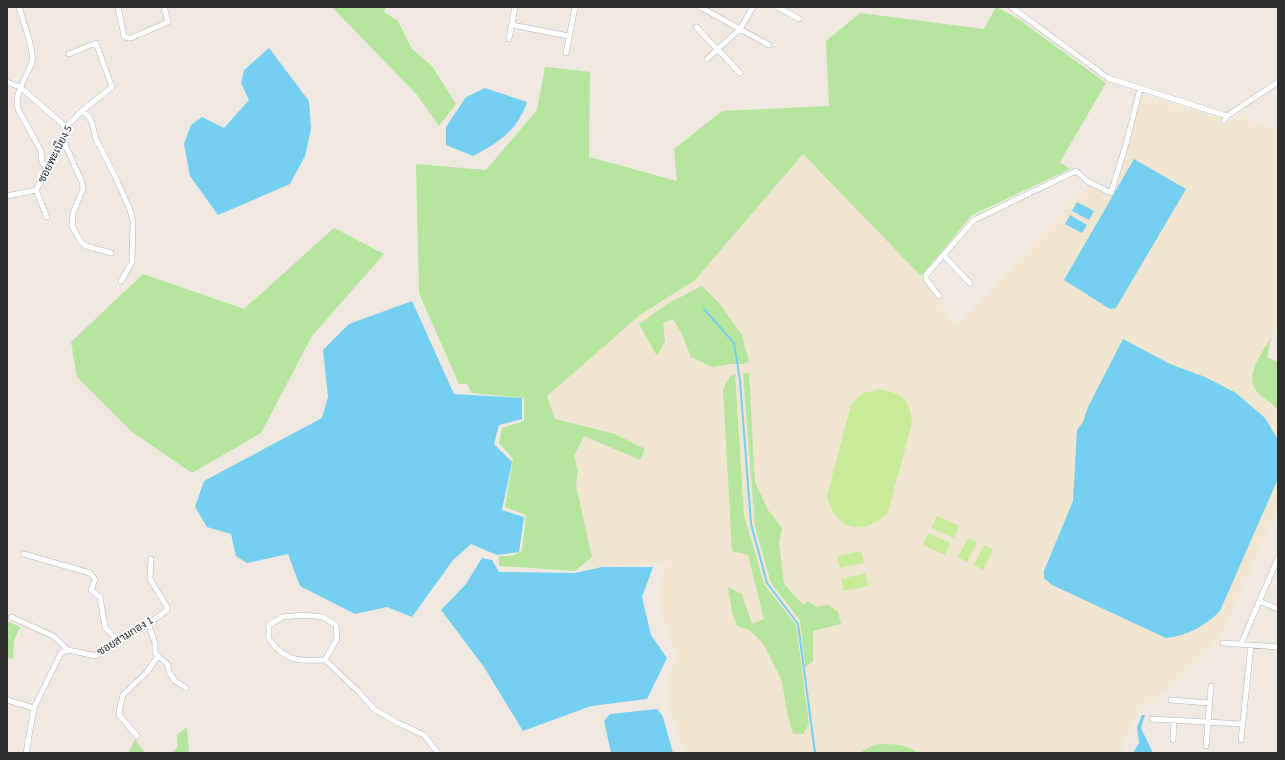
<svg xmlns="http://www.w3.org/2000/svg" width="1285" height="760" font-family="'Source Sans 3',Sarabun,sans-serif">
<rect width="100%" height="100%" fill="#efe9e1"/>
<path fill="#f0e6d1" d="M1141,95L1219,118L1224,121L1230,122L1240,117L1278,131V324L1259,358L1258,393L1274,404L1278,410V509L1228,622L1220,637L1171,687L1140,709L1120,753H684L665,697L675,655L657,599L666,562L587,567L532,408L640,315L695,280L803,154L930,285L956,326L1089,185L1111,196L1126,155Z"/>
<path fill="#b6e59e" d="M332,7H386L384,12L398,21L412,49L432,66L456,104L439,126L417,95Z
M996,7L1017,18L1106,83L1060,162L1070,169L972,215L921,276L803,154L695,280L640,315L547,396L555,419L615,434L645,449L640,460L584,436L574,456L578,470L576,486L592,557L575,571L499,566V556H512L522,551L526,515L505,507L513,459L499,443L502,428L524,421V398L472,393L467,384H459L419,293L416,164L486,170L537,110L545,67L590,72L589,157L677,181L674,149L722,111L829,106L826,41L860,13L984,29Z
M334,228L384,254L312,336L261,433L192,473L132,432L77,377L71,342L143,274L244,309Z
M702,286L719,303L742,335L749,362L743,364H732L712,367L691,357L682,334L673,319L663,323L665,341L657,356L639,324L667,304Z
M1272,336L1267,357L1278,362V410C1272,402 1263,399 1257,392C1243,376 1264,350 1272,336Z
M743,373H749L755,482L768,510L782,528L779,543L784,584L803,605L808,601L816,607L829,605L838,612L841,624L813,631V661L805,667L800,620L771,583L755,526Z
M735,374L744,515L764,584L796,625L809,724L803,734H793L787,712L782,681L763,643L749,630L737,626L732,612L728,587L742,594L752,624L764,619L748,555L732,551L723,389L730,376Z
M7,621L20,627L14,641L13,658L7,659Z
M187,727L189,751L188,753H172L178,746L177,735Z
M135,739L145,753H128Z
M879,744C894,744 906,744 918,753H860L869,747Z"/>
<path fill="#c9ec9a" d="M879,389C902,393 910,399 912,423L888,512C864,538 835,530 827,496L851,405L861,394Z
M937,516L959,526L954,538L931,528Z
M928,533L950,543L945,555L923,545Z
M968,538L977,543L967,562L958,557Z
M984,545L993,550L983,570L974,565Z
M861,551L864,563L840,568L837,556Z
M865,573L868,586L844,591L841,579Z"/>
<path fill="#75cff0" d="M269,48L309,101L311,129L305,156L290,184L218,215L190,176L184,144L191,125L202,117L224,128L249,100L241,83L244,70Z
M485,88L527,102C518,130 498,143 473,156L446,145V127L466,97Z
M1134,159L1186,189L1116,308L1110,309L1064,280Z
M1077,202L1094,211L1089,220L1072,211Z
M1070,215L1087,225L1082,233L1065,224Z
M412,301L454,394L522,398V419L499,425L494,444L512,462L502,510L524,517L519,552L497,555L471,544L453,560L412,617L387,607L355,614L300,586L288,554L247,563L236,556L231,534L207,527L195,507L204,481L322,418L328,397L323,350L349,324Z
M1123,339L1170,364L1205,377L1236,393L1265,418L1278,440L1277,481L1220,611C1205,626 1187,636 1166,638L1052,585L1044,578V571L1073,501L1077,430L1083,422L1088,407Z
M482,558L492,560L499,572L575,573L602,567H653L642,597L651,635L667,658L647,699L591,706L523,731L484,667L441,610L466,584Z
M657,709L663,717L673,753H611L604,721L610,714Z
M1142,715H1145L1141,728L1153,753H1133L1139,743L1137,727Z"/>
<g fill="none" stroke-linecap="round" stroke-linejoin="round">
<path stroke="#75cff0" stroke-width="2" d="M704,309L734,343L740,380L751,524L767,583L798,624L815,753"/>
<defs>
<path id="minor" d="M19,7C22,18 35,52 32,62C27,78 14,91 18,109L41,151L42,162L47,169
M118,7L124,36L127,38H131L168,22L164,7
M700,7L769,45
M778,7L799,19
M1011,7L1108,78L1227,116
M512,25L569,36
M696,27L740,73
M509,39L515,7
M566,53L575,7
M707,59L740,29L753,7
M7,82L20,87L66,127
M82,111L89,117L92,123L96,139L115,176L130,210L133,222L132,262L121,281
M1224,121L1227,116L1278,82
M63,140L82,182L83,189L73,213L72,226L81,242L86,246L111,253
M36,190L47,217
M7,196L36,190L63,140L66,127L82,111L112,87L96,43L69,54
M943,255L970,283
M939,296L926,279V275L974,220L1076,171L1087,181L1111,193L1126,144L1140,89
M24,554L90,573L95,579L91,590L100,597L105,627L118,641
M1259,601L1278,609
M11,617L53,636L68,650
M148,623L155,643V653L168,665L169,672L175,681L186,688
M1223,643L1278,647
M1241,644L1278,558
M325,660L337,639L336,625L323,617L304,615L282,617L269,625V639C286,662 298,661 325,660L358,691L374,709L398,723L424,735L438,753
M7,700L34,708
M1171,700L1209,703
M1152,719L1243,724
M137,736L119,715L120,707L123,695L147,672L158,656
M1173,740L1174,721
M1241,740L1251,645
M1206,746L1211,686
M26,753L34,708L61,653L68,650L96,656C119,640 145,628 167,610V607L150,579L151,559"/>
</defs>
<use href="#minor" stroke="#b4b7c1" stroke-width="6"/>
<use href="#minor" stroke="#fff" stroke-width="5"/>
</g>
<g text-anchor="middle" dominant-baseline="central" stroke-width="3.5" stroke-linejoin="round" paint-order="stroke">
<g font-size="11" fill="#2e2e2e" stroke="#fff">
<text transform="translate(55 154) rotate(-63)">ซอยพะเนียง 5</text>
<text transform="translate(125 636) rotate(-32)">ซอยสามกอง 1</text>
</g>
</g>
<rect width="1285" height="760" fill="none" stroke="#2e2e2e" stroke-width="16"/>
</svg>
